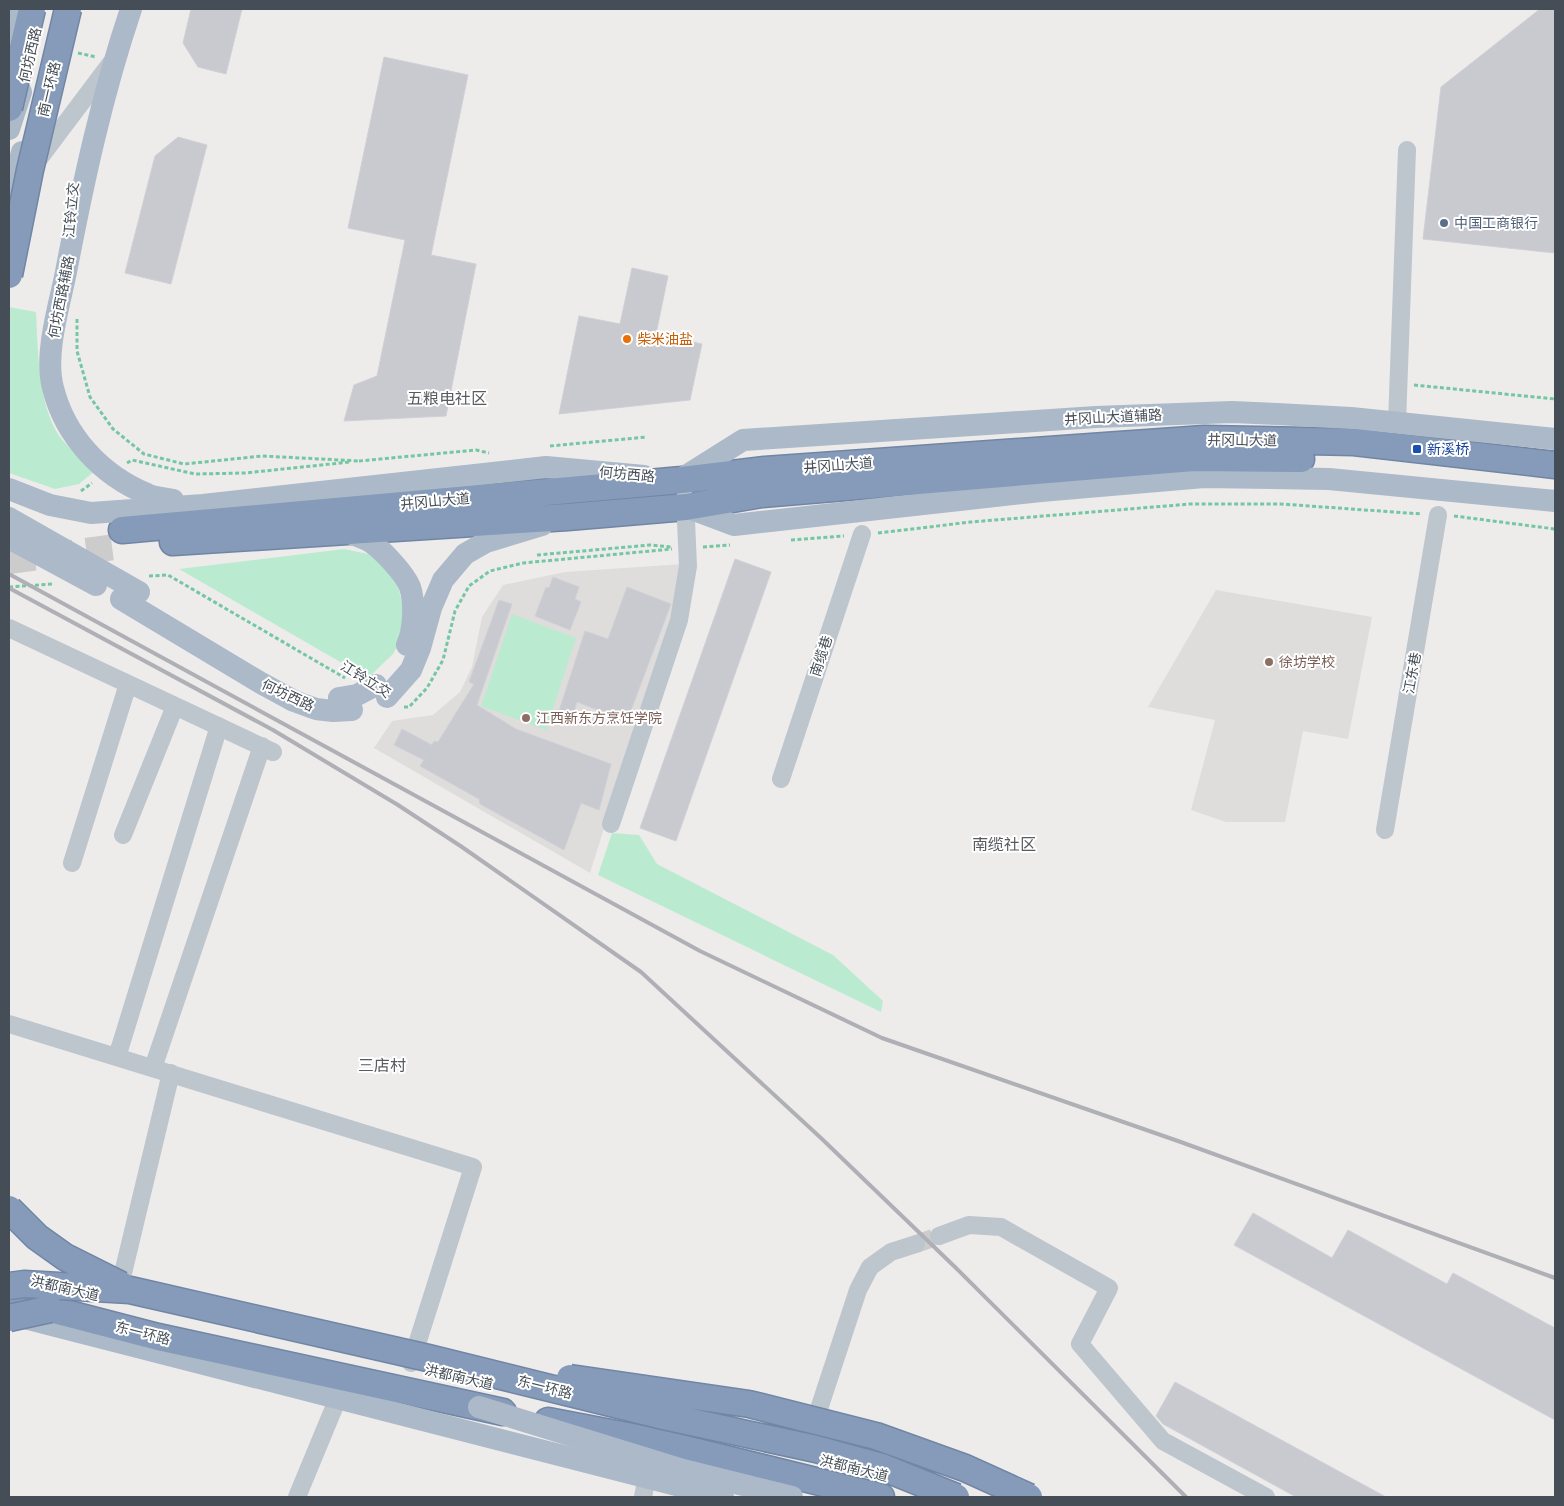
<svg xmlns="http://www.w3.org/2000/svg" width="1564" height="1506" font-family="Mulish,'Noto Sans SC',sans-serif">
<rect width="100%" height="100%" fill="#eeebeb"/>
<path fill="#dfdcdc" d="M683,564L674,606L590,873L374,748L392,721L433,715L460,692L472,667L482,617L503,585L565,572Z
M1216,590L1372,617L1348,739L1303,731L1285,822H1226L1191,810L1215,720L1148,707Z"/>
<path fill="#baebd0" d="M9,307L36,312C38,350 38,413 64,442C73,452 86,461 96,470L79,484L55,489L9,473Z
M344,549L368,554L378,560L397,583L404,609L401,640L393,654L368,678L179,569Z
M512,614L576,638L546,730L481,706Z
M612,833L639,835L657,864L833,955L883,1001L881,1012L598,875Z"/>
<path fill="#c8cad0" stroke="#cfd1d7" d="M191,9H242L226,74L198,67L183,43Z
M1540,9H1555V253L1423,239L1441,87Z
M384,57L468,75L431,255L476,264L446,416L344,421L354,385L377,376L405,240L348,228Z
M178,137L207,145L171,284L125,273L155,156Z
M632,268L668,276L656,334L702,344L690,400L559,414L579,316L620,324Z
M735,559L771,572L676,841L640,828Z
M553,577L579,587L575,599L581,602L570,630L535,616L546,587L549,588Z
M627,587L671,604L627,721L577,702L572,718L558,714L585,631L608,639Z
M499,600L512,604L477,705L516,729L611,764L599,810L581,803L564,850L480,804L479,799L420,766L424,760L394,745L402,729L432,745L434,741L438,742L474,684L469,682Z
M1253,1213L1332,1258L1348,1230L1447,1284L1453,1273L1555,1328V1420L1234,1245Z
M1175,1382L1386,1497H1296L1163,1424L1156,1416Z"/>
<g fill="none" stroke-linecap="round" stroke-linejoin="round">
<path stroke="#cccccd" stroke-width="18" stroke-dasharray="18 9" stroke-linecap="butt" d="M916,1244L939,1236"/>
<path stroke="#cccccd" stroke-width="26" stroke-dasharray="26 13" stroke-linecap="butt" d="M9,561L123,546"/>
<defs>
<path id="highway" d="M122,530L682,480L765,470L1204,439L1354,442L1555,465
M173,542L568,517L686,507L762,494L1193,458L1301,459
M9,1291L50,1309L158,1337L503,1412
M548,1421L653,1441L881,1497"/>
</defs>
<use href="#highway" stroke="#7086a4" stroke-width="29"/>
<path stroke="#74c7a3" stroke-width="3" stroke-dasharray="4 2.5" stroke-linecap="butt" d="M78,53L96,57
M77,319V351L90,397L113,429L144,454L184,464L262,456L360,461
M1414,385L1555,399
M550,446L647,437
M359,461L476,450L489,453
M127,463L132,460L195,474L245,473L350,462
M81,491L92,483
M1454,516L1555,529
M878,533L971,522L1190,504H1281L1422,514
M791,540L844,536
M703,547L730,545
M537,555L650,545L671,547
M149,576L168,575L345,678
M9,587L53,584
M404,707H409L427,688L443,660L455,611L469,586L490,571L523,563L672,549"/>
<path stroke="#bdc5cd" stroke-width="18" d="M35,164L111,63
M1397,423L1407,150
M9,628L273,752
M781,779L862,534
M611,824L679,620L688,566L685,498
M1385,830L1438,515
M123,835L175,706
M72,863L128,684
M9,1024L473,1167L411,1363
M117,1057L219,726
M153,1068L262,746
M939,1236L969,1225L1001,1227L1109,1288L1080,1344L1163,1441L1266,1497
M118,1294L171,1073
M817,1430V1415L858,1290L870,1267L891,1252L916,1244
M297,1497L338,1398
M643,1497L649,1466"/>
<path stroke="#acb9c9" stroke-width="22" d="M131,9C102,95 83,183 66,272C59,307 44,354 53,388C65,436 101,475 147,494C155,498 165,498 173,500
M9,129L21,92
M9,201L22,152
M681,479L743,440L1096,417L1232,412L1277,414L1351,418L1555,439
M9,489L50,505L91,513L203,505L546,467L644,476
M686,507L734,525L1041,491L1204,477L1329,479L1555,501
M344,531C352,534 362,537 369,541C381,548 405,574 410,587C415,603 414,630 407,645
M121,599L261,683L294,701L316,709L333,711L352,710
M387,697L411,670L420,648L431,608L443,580L465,554L486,542L542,525
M17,1316L723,1497"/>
<use href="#highway" stroke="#859bb9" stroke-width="26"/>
<path stroke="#aeb0b5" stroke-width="4" d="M9,574L700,951L882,1038L1178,1141L1555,1278
M9,588L273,730L398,805L462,847L641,972L822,1139L956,1268L1186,1497"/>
<defs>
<path id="highway-bridge" d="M9,108L32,9
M9,275L30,170L68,9
M9,1209L37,1237L65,1257L121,1285
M9,1286L24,1284L130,1290L428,1358L659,1415L816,1449L882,1467L956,1497
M9,1318L50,1309
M570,1378L749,1404L876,1436L965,1468L1029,1497"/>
</defs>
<use href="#highway-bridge" stroke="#7086a4" stroke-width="29" stroke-linecap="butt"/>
<path stroke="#acb9c9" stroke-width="22" d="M9,56L15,9
M9,518L139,592
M9,538L96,585
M339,698L357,695L376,685
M479,1407L683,1470L792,1497"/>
<use href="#highway-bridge" stroke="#859bb9" stroke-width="26"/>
</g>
<circle fill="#5c6f8a" stroke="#fff" stroke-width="2" cx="1444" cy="223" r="5"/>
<circle fill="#e8710a" stroke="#fff" stroke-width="2" cx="627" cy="339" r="5"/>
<rect fill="#1a4fb4" stroke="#fff" stroke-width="2" x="1412" y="444" width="10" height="10" rx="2.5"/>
<g fill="#8d6e63" stroke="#fff" stroke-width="2">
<circle cx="1269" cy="662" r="5"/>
<circle cx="526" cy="718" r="5"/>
</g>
<g text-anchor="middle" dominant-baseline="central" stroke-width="4" stroke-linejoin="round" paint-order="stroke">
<g font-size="14" fill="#454e57" stroke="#fff">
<text transform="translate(30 55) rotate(-77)">何坊西路</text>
<text transform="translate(49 89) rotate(-77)">南一环路</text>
<text transform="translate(71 210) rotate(-85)">江铃立交</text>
<text transform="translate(61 297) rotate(-79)">何坊西路辅路</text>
<text transform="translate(1113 417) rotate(-3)">井冈山大道辅路</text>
<text transform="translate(1242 440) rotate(1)">井冈山大道</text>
<text transform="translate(838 465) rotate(-4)">井冈山大道</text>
<text transform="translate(627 474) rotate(5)">何坊西路</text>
<text transform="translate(435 501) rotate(-5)">井冈山大道</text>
<text transform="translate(821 656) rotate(-72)">南缆巷</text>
<text transform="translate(1412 673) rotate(-80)">江东巷</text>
<text transform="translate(366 679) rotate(32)">江铃立交</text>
<text transform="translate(288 695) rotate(25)">何坊西路</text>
<text transform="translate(65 1288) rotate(13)">洪都南大道</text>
<text transform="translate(143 1333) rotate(14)">东一环路</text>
<text transform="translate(459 1377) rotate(13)">洪都南大道</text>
<text transform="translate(545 1387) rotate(14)">东一环路</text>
<text transform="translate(854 1468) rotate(14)">洪都南大道</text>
</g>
<g font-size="14" fill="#4e5e75" stroke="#fff" text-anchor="start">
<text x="1454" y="223">中国工商银行</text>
</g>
<g font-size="14" fill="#c56008" stroke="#fff" text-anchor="start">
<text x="637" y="339">柴米油盐</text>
</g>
<g font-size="14" fill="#164399" stroke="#fff" text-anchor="start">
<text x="1427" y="449">新溪桥</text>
</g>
<g font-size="14" fill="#785e54" stroke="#fff" text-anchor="start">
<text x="1279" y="662">徐坊学校</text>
<text x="536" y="718">江西新东方烹饪学院</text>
</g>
<g font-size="16" fill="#585b60" stroke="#fff">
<text x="447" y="398">五粮电社区</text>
<text x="1004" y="844">南缆社区</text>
<text x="382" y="1065">三店村</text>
</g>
</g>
<rect width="1564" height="1506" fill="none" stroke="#454e57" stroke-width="20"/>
</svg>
